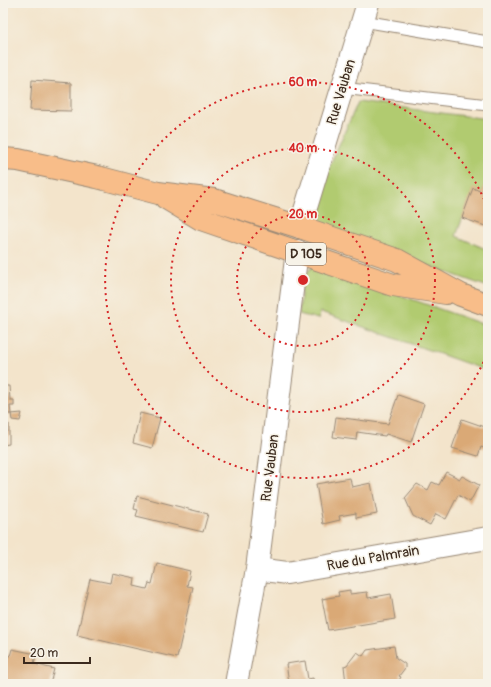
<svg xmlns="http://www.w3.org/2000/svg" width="491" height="687" font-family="Pangolin,sans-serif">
<rect width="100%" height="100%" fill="#f7f3e8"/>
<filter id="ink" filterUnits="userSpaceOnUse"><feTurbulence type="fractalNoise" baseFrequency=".025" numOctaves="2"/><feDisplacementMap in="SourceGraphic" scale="8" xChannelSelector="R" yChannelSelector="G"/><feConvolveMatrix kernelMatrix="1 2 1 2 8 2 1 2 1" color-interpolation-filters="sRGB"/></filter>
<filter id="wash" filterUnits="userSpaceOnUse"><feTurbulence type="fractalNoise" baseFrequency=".012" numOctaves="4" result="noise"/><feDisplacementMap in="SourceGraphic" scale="16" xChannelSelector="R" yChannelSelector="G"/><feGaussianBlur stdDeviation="0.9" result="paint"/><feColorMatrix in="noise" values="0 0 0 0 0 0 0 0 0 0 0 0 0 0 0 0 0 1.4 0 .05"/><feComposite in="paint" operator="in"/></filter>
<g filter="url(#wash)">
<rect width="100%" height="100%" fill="#f3e4cb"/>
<path fill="#b1cb70" stroke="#767a47" d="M358,102L488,119V151L484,161L488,162V177L482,192L473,189L456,236L488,250V287L337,233C319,220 312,215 318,192Z
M314,265L488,326V371L321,312L318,319L299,314L303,276Z"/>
<g id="blocks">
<path fill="#daa976" d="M32,80L71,83V111L30,110Z
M488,178V227L462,218L473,188L482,192Z
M3,386H9L10,400H14V406H10L11,414H3Z
M398,395L424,404L411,442L386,434L385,436L357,432L356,440L333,437L336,417L388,424Z
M22,413L20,421L12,420L11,414Z
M140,413L160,418L152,448L133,443Z
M462,419L488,428V449L481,447L478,456L452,448Z
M9,424V444L3,445V425Z
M446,472L460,479L462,476L479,485L470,502L458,495L446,519L436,514L430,525L413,516L405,498L417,484L428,490L432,482L439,485Z
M350,478L352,487L371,483L377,514L356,518V513L339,516L340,520L323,524L316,484Z
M137,496L208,514L203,532L136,516L138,510L134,509Z
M157,563L190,571L187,586L193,587L177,658L77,635L90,579L110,583L112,573L135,578L134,586L147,589L149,583L152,584Z
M350,590V594L367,592L368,598L391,594L395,619L328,630L322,599L339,596L338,592Z
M394,646L396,658L405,664V668L399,676L401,677L397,684L346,683L344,666L347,665L357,652L363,656L367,650Z
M12,649L36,654L34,664L54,669L50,684H3V654L10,656Z
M305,661L308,679L313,678L314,684H283L289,682L286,664Z"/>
</g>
</g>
<g filter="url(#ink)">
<use href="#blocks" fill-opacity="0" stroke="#978774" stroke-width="1"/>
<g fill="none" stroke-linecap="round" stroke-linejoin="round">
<defs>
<path id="lane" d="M363,21L488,42
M342,88L488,105"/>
<path id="street" d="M300,227L368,3
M257,569L287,573L488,538
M236,684L257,569L297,251"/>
<path id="primary" d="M3,159L18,160L97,177L158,193L214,200L300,227L397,260L461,295L488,305
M166,198L201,219L393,285L446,293"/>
</defs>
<use href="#lane" stroke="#978774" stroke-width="13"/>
<use href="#street" stroke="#978774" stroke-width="24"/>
<use href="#primary" stroke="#978774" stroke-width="24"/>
<use href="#lane" stroke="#fff" stroke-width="11"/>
<use href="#street" stroke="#fff" stroke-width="22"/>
<use href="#primary" stroke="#f8bd89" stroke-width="22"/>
</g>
</g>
<g fill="none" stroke="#d62828" stroke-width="2" stroke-dasharray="2 4">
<circle cx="303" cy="280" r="66"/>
<circle cx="303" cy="280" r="132"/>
<path d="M488 351A198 198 0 1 1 488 209"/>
</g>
<g text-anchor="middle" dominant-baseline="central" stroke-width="3" stroke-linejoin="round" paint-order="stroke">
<rect fill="#f7f3e8" stroke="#73665b" stroke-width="1" x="286" y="243" width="40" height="22" rx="3"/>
<g font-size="13" font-weight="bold" fill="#3b2a1e">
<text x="306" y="254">D 105</text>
</g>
<g font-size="14" fill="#3b2a1e" stroke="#f7f3e8">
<text transform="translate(341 92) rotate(-73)">Rue Vauban</text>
<text transform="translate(270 468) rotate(-83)">Rue Vauban</text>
<text transform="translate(373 558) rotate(-10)">Rue du Palmrain</text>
</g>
</g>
<circle cx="303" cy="280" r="6" fill="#d62828" stroke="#f7f3e8" stroke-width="2"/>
<g font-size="12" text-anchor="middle" font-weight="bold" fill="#d62828" stroke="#f7f3e8" stroke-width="3" stroke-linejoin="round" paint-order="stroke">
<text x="303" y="86">60 m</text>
<text x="303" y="152">40 m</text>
<text x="303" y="218">20 m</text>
</g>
<rect width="491" height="687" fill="none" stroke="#f7f3e8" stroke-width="16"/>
<path d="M24 657v6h66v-6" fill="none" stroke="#3b2a1e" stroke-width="2"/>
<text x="30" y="657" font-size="12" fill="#3b2a1e" stroke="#f7f3e8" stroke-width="3" paint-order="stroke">20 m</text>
</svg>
